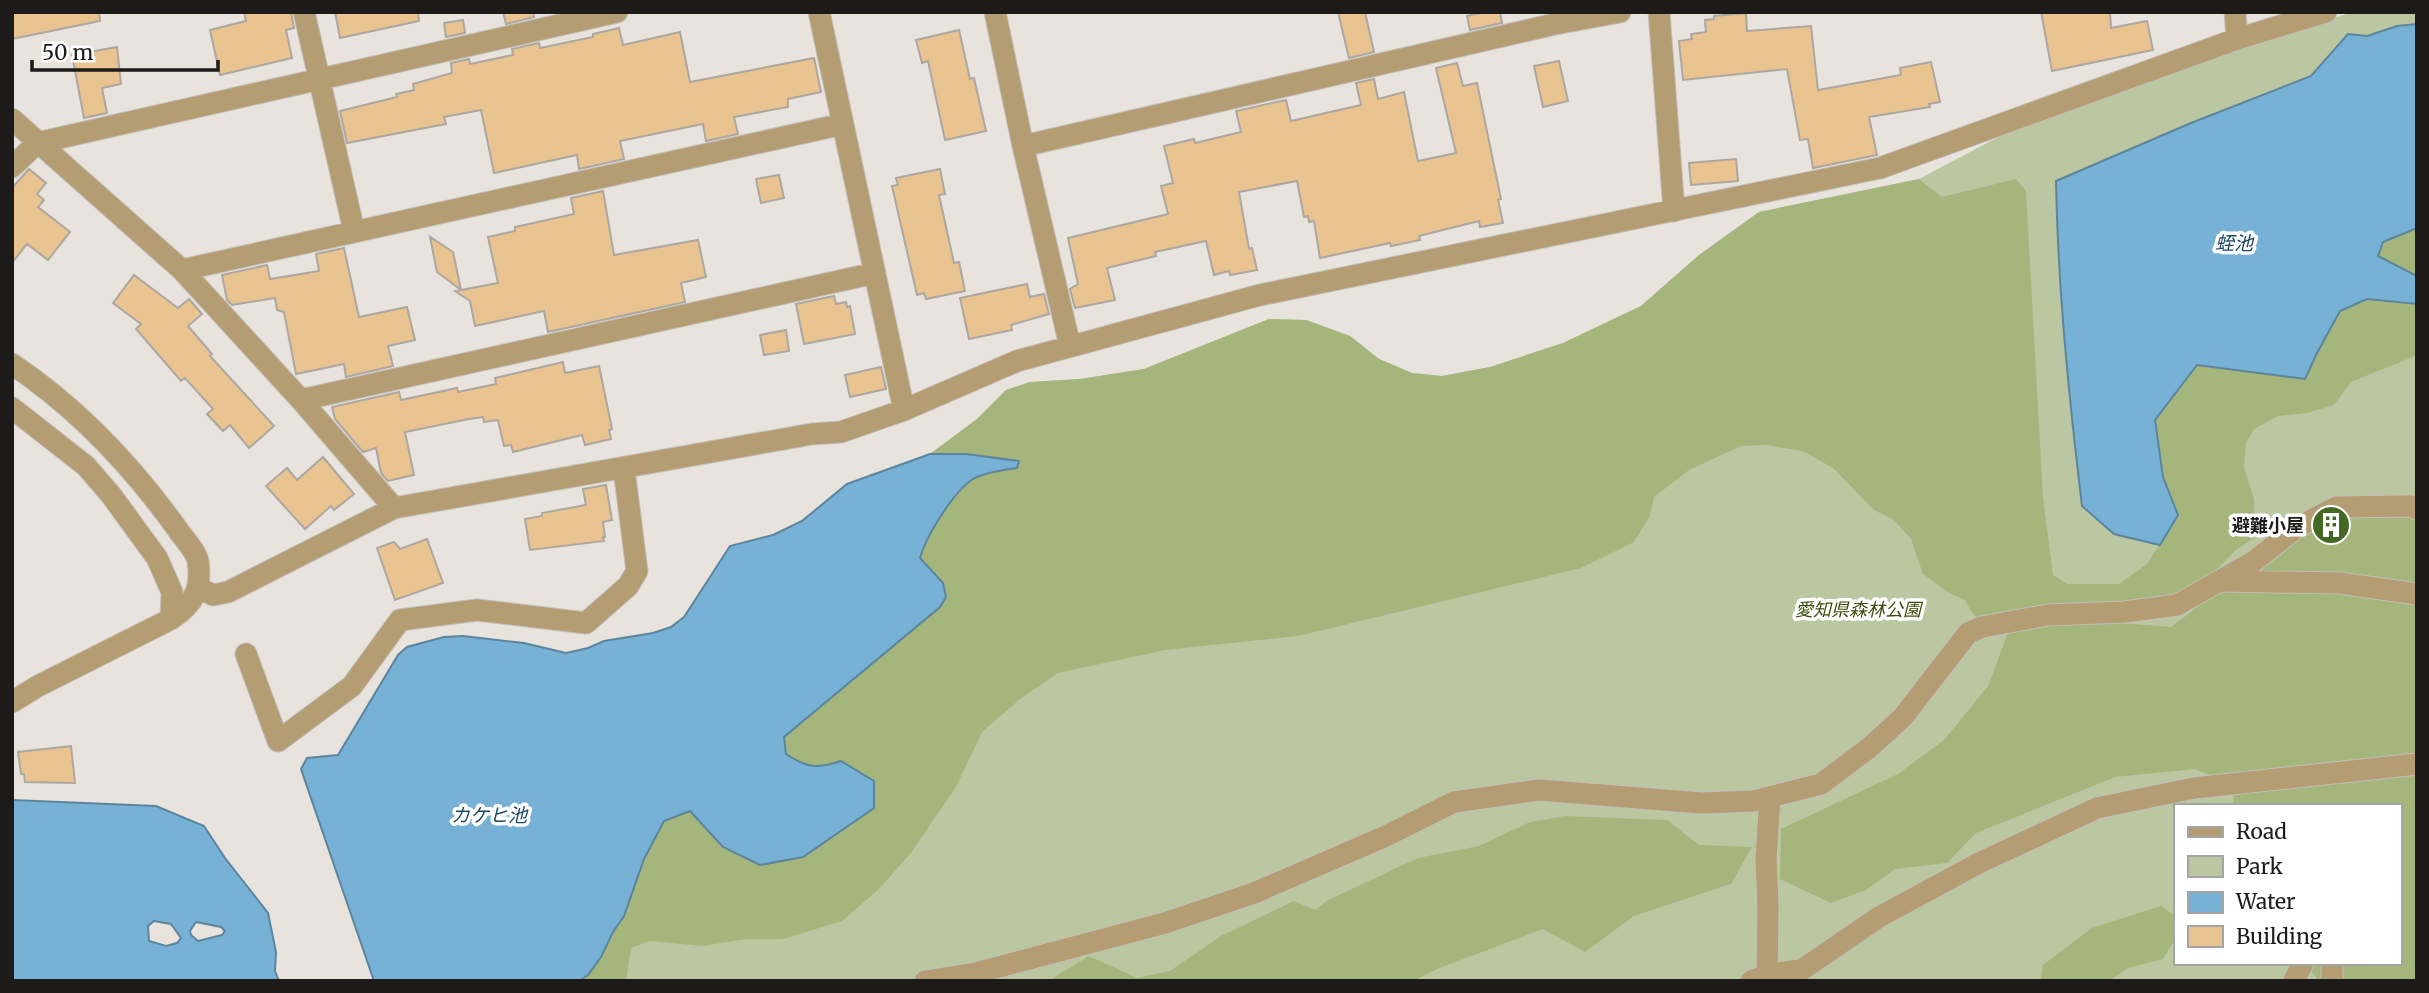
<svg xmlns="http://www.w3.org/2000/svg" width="2429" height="993" font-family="Merriweather,'Noto Sans JP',serif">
<rect width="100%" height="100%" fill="#e8e3dd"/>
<path fill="#bac7a1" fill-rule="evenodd" d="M2353,12H2417V981H579L966,454H930L977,419L1006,390L1030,382L1080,379L1144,369L1269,319L1306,320L1350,336L1379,359L1412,373L1442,376L1490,367L1563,343L1641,306L1699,255L1759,212L1919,179L2034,118L2237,48ZM2175,806H2399V963H2175Z"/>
<path fill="#a5b67d" d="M1919,179L1942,197L2016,179L2026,191L2043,498L2053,575L2067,584H2119L2147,564L2178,515L2163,477L2154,420L2198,365L2305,379L2317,353L2340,311L2367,299L2417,304V353L2415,356L2351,382L2334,405L2307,413L2278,416L2254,429L2246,443L2244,468L2254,499L2255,538L2237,549L2192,594L2056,618L2171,627L2253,565L2336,509L2417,510V981H2319L2305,964L2399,963V806H2234L2233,785L2195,769L2115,777L1976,833L1947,863L1895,869L1866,890L1831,903L1780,879L1781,829L1898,774L1944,740L1988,686L2012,622C1985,623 1978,626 1965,600L1951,594L1923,574L1911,539L1894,520L1874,510L1833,468L1803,451L1766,445L1741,446L1689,470L1654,497L1650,516L1634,542L1581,568L1298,636L1165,650L1058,673L1020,699L982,732L956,787L910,854L878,890L842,921L783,939H745L703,946L649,941L631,948L626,981H579L588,975L601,957L613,932L624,916L644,859L664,821L690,810L723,847L803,857L874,808L841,761C818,769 807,768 786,754L784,737L940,607L946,598L943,583L920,558C926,535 953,491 973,479C985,472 1003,470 1017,468L966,454H930L977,419L1006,390L1030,382L1080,379L1144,369L1269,319L1306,320L1350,336L1379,359L1412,373L1442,376L1490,367L1563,343L1641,306L1699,255L1759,212Z
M2417,228V276L2378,256L2383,242Z
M1565,816L1667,820L1699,845L1752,847L1731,884L1634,916L1585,952L1543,929L1437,969L1414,981H1048L1089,956L1137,978L1170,971L1221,936L1294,901L1315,910L1328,900L1418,858L1479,846L1530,822Z
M2161,906L2175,916V939L2163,959L2128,968L2109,981H2040L2043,965L2092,928Z"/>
<path fill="#77b2d6" stroke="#5c859d" stroke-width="2" fill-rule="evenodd" d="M2417,24V228L2383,242L2378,256L2417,276V304L2367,299L2340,311L2317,353L2305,379L2197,365L2155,420L2163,477L2178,515L2160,545L2114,534L2082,506C2069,398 2058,290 2056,181L2191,123L2311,76L2348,34L2367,36L2397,26Z
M930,454H966L1019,461L1017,468C1004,470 985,472 973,479C954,491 926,536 920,558L943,583L946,597L940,607L784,737L786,754C807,768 818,769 841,761L874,781V808L803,857L760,865L723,847L690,811L664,821L644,859L624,916L613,932L601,957L588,975L579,981H374L301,769L307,758L338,755L398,655L407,647L444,637L463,636L524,643L566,653L588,648L604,641L653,633L671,627L684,617L730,546L773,535L802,521L847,484Z
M12,800L156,806L204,826L225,858L268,913L276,952L275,971L279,981H12ZM154,921L171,924L181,938L177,943L166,946L149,941L148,926ZM196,922L221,927L225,931L222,935L198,941L191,935L190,931Z"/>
<path fill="#eac490" stroke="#aca7a1" stroke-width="2" d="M12,12H99L100,21L12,39Z
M244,12H291L294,28L286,30L292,58L220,75L210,30L246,21Z
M335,12H418L419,21L340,38Z
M503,12H533L534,17L506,24Z
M1338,12H1365L1374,52L1349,58Z
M1485,12H1500L1502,23L1470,30L1467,16Z
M2041,12H2110L2111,28L2147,21L2153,50L2052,71Z
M1746,13L1747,31L1811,26L1818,90L1901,75L1900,68L1931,62L1940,102L1929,104L1930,107L1869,117L1877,155L1813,168L1808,139L1800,140L1787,69L1683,80L1679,41L1692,39L1691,34L1706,32L1705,20L1714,19V16Z
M463,20L465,33L446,37L444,23Z
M619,28L623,45L680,32L690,82L814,58L821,92L788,99V107L734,117L738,134L706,141L703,124L620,141L624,159L579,169L577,155L494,173L481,110L444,117L446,124L347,143L340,111L397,97L396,94L414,90L413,84L452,73L451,63L469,59L470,64L513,55L512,49L539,43L540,48L593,37V34Z
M959,30L970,79L974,78L986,131L945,140L928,61L922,63L916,40Z
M117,47L121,84L102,88L107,113L84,118L72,55Z
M1559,61L1568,101L1543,107L1534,66Z
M1457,63L1463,86L1477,83L1501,199L1498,200L1503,223L1480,227L1479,221L1419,236L1420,240L1391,246L1390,243L1320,258L1314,221L1309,222L1308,216L1304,217L1297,181L1239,192L1249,249L1252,248L1257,270L1230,275L1229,271L1214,275L1206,241L1155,252L1156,256L1107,268L1115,300L1075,308L1070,289L1078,284L1068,238L1168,214L1161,186L1173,183L1164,146L1194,139L1195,143L1241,132L1236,111L1286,100L1291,121L1361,105L1356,83L1374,79L1378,99L1404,92L1418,161L1456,153L1436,68Z
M1736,159L1738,181L1691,185L1689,163Z
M29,169L46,183L37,194L44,200L38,207L70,232L48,260L27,244L12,263V188Z
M940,169L945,194L939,195L954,263L959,262L965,291L926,299L924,293L917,295L892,186L898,185L896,178Z
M779,175L784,198L761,203L756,179Z
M603,191L614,255L698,240L706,277L681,283L685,302L548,332L544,311L475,326L470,301L455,291L461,290L437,272L430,237L453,252L461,290L498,283L488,237L515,231V227L574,214L571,198Z
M344,248L359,317L407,307L415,340L388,346L393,366L346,377L344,364L296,374L284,312L277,310L275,298L232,305L227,300L222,275L267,265L270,279L319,271L316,254Z
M134,275L178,308L189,299L202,314L188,326L212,354L210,356L274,426L249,448L230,425L223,431L207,414L213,409L185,378L181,381L136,329L141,324L113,303Z
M1027,284L1030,297L1044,294L1049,314L1011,325L1012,330L969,339L960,298Z
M834,296L836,304L846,302L847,307L850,306L855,334L804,344L796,304Z
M786,330L789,351L764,355L760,335Z
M563,362L565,373L599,366L612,429L609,430L611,439L585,445L582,435L513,452L511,445L504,446L498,420L484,422L483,417L469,419L405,432L414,475L388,481L381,473L376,448L363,452L335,419L332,407L399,392L401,400L457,388L458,392L496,384L495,378Z
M881,367L886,389L850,397L845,375Z
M323,457L354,494L334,510L331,506L305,529L266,486L287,468L297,480Z
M606,485L612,520L603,522L605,537H603L604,541L530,550L525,519L542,516V513L586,505L583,489Z
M427,539L443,583L395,600L377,548L394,542L400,549Z
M71,746L75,783L25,782L24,774H21L18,752Z"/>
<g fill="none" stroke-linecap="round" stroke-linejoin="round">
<defs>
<path id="minor" d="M304,12L354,231
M819,12L904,410
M995,12L1023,146L1070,346
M1659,12L1674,211
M2235,12L2237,39
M12,119L182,270L301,400L394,508
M1023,146L1555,24L1620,12
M12,167L37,143L617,12
M182,270L843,124
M12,364C76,407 133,467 178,530C184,539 196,551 198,561C202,589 194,604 171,619L38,686L12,702
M301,400L875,273
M12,408L86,466L111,495L157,558L172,592L171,619
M2220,581L2339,583L2417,594
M199,588L213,595L228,592L394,508L812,434L841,432L904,410L1017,361L1260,295L1880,168L2237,39L2326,12
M246,654L278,741L352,686L400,620L477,610L586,623L628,586L637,571L624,469
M2332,963V981
M925,981L976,973L1165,923L1254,893L1386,836L1454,802L1539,790L1701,803L1754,801L1821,784L1869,748L1903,717L1968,633L1982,627L2048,615L2124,612L2177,605L2253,562L2296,528L2336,507L2411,506L2417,509
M1751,981L1767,975L1803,969L1879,917L1979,863L2097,808L2194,788L2417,764
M1767,981L1768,906L1766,859L1770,797
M2294,981L2303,963"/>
</defs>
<use href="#minor" stroke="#c3bfba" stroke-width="23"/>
<use href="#minor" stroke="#b49c73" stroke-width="21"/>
</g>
<defs>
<symbol id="building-disc" viewBox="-11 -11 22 22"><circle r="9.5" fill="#426823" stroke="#fff"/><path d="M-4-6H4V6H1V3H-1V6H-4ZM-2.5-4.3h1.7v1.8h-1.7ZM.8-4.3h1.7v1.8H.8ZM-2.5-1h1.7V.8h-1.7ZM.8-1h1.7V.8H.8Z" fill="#fff"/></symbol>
</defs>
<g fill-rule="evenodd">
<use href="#building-disc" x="2309" y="503" width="44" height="44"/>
</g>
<g text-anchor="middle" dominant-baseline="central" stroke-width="7" stroke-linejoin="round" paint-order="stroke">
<g font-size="18" font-weight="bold" fill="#1c1b19" stroke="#fff" text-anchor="end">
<text x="2304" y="525">避難小屋</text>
</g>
<g font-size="18" font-style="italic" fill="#3e4c0b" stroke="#fff">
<text x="1858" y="609">愛知県森林公園</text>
</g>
<g font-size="19" font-style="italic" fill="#1a4862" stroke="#fff">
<text x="2234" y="243">蛭池</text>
<text x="489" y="815">カケヒ池</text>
</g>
</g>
<rect width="2429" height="993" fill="none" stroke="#1c1b19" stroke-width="28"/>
<rect x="2174" y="804" width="228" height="161" fill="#ffffff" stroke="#a4a4a3" stroke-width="2"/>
<rect x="2188" y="827" width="35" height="10" fill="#b49c73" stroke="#a4a4a3" stroke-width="2"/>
<text x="2236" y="839" font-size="21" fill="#1c1b19">Road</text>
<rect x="2188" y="856" width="35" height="21" fill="#bac7a1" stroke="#a4a4a3" stroke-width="2"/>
<text x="2236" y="874" font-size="21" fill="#1c1b19">Park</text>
<rect x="2188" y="892" width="35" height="21" fill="#77b2d6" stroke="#a4a4a3" stroke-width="2"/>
<text x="2236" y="909" font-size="21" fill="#1c1b19">Water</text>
<rect x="2188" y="926" width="35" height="21" fill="#eac490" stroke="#a4a4a3" stroke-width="2"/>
<text x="2236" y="944" font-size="21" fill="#1c1b19">Building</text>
<path d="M32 60v10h186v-10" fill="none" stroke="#1c1b19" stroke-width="3.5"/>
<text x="42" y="60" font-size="21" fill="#1c1b19" stroke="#ffffff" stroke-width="5" paint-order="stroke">50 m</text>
</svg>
